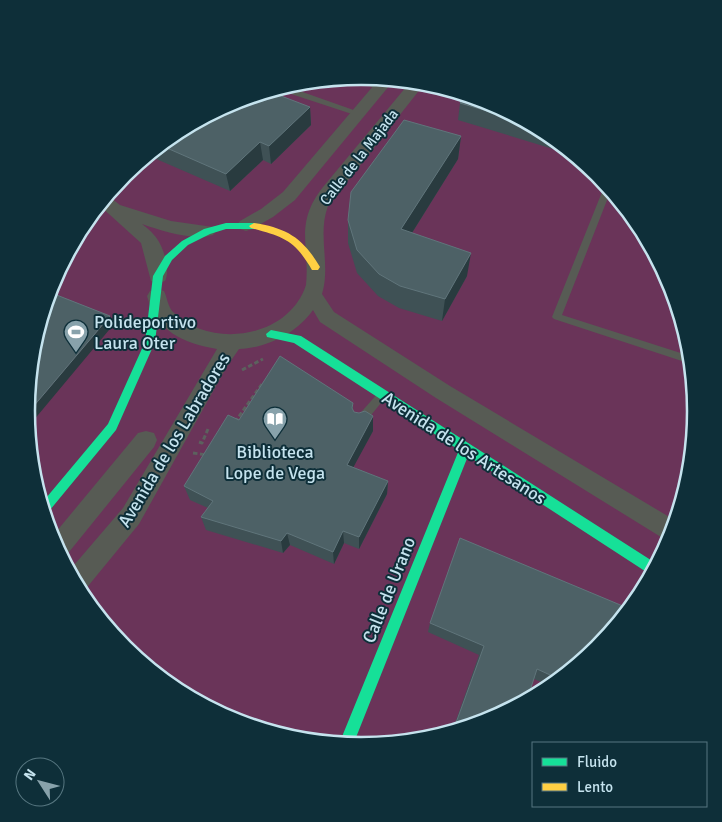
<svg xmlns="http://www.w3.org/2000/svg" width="722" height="822" font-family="Signika,sans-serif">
<rect width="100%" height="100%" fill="#182a2f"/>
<path fill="#6a3459" d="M27 411a334 334 0 1 1 668 0a334 334 0 1 1-668 0Z"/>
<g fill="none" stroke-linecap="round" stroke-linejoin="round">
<path stroke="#5c615e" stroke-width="3" stroke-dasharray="4.5 2.5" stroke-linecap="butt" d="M242,370L263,359
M235,422L262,384
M199,442L202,443L208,429
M193,453L207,455"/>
<path fill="#575b54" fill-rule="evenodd" d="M362,76L360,79L383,88L377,89L353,80L355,77Z
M288,89H294L362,113L358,115H355L288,93Z
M606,185L611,190L562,315L690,356L691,364L554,319L552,317L604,187Z
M382,391L385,392L387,395L385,398L363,425L359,426L355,425L354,422L355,419L379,392Z"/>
<path fill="#575b54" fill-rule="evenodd" d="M380,78L394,80L295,200L273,217L252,229L246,231L240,229L237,225L240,221L261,209L283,192Z
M411,81L425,83L328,206C317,235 331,265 322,294L334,312L450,386L676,521L669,542L436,398L320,322L313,310C297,333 267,348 239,349L226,368L139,524L84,591L80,593L69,571L123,508L217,349C183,343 157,332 147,296L150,291L157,289L164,291C167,297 168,307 173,312C211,350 289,338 306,285C310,245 294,224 323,187Z
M107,195L120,205L171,221L213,227L216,231L213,235C193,241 162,231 142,224C146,227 151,231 154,235C163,244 171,270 165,281L158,283L151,281L141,243L99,205Z
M146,431L154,433L157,440L154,447L65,557L62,558L51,538L138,433Z"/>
<path fill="#16e098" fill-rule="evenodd" d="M226,223H254L259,226L254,229H226L210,234L188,245L172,260L163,276L155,342L116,430L45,516L41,504L108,424L145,342L153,276L165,256L182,241L204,229Z
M271,330L301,336L657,564L651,575L468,456L353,745L339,744L459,450L294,343L267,337L266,334Z"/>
<path fill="#ffcf43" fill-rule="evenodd" d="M254,223C287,228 303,238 320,267L318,270H312C294,239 283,237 251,228L249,226Z"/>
</g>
<path fill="#3f5155" d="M489,102L547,133L557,141L553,149L458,120L460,103Z
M310,107L311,125L271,164L263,160L230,191L147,155L175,133Z
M461,136L458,159L412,233L467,276L442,321L399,308L378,296L357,273L348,243V220Z
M353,403V410L354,412L359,413L373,431L353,467L388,481L387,494L359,549L344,543L334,564L290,545L283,553L206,530L201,517L208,508L190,500L184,486L239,420Z
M430,623L598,648L551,686L534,679L489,720L452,732L479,655L428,632Z"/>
<path fill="#293b3f" d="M310,107L311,125L271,164L269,146Z
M461,136L458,159L400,252L401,229Z
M555,139L557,141L553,149Z
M260,142L263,160L230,191L226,174Z
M471,253L467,276L442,321L445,299Z
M110,316L114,324L28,427L27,414Z
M373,416V431L347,479V465Z
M388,481L387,494L359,549V537Z
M343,531L344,543L334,564L333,552Z
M287,533L290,545L283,553L281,541Z"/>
<path fill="#4d6166" stroke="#60757b" d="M268,91L310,107L269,146L260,142L226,174L160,145L175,133L233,102Z
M466,95L489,102L531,124L460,103Z
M404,120L461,136L401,229L471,253L445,299L400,286L379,274L357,250L348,220L351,192Z
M49,292L110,316L27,414L26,411L33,345Z
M280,356L353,403L352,408L354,412L359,413L365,411L373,416L347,465L388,481L359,537L343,531L333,552L287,533L281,541L201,517L213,501L184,486L228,415L239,420Z
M460,538L630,609L598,648L559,679L537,669L527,700L489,720L453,731L484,646L430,623Z"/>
<defs>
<symbol id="stadium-pin" viewBox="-11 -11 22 30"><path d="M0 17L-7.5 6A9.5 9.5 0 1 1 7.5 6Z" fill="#88a2ab" stroke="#0e2f39"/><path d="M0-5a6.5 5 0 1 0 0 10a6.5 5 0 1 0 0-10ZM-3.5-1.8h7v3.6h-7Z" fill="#fff"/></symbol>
<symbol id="library-pin" viewBox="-11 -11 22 30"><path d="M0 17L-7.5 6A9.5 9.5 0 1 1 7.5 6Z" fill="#88a2ab" stroke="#0e2f39"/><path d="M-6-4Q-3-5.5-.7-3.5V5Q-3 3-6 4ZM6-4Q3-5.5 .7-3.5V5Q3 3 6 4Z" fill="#fff"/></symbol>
</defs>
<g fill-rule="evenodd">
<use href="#stadium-pin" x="62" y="318" width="28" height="38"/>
<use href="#library-pin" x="261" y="405" width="28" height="38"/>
</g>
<g text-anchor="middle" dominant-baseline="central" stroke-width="4" stroke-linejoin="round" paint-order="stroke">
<g font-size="15" fill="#c5e3ee" stroke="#0e2f39">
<text transform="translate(359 157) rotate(-52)">Calle de la Majada</text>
</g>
<g font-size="18" fill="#c5e3ee" stroke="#0e2f39" text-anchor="start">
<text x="94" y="322">Polideportivo<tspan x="94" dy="21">Laura Oter</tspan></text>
<text x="275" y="452" text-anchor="middle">Biblioteca<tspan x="275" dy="21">Lope de Vega</tspan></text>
</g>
<g font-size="18" fill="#c5e3ee" stroke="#0e2f39">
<text transform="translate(174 440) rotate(-59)">Avenida de los Labradores</text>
<text transform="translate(464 448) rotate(33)">Avenida de los Artesanos</text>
<text transform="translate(389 590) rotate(-68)">Calle de Urano</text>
</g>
</g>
<path d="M0 0H722V822H0ZM35 411a326 326 0 1 1 652 0a326 326 0 1 1-652 0Z" fill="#0e2f39" fill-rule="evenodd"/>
<path fill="none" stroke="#c5e3ee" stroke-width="2.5" d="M35 411a326 326 0 1 1 652 0a326 326 0 1 1-652 0Z"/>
<rect x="532" y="742" width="175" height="65" fill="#0e2f39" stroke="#577781"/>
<rect x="542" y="758" width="25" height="8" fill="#16e098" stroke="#577781"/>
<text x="577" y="767" font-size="15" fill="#c5e3ee">Fluido</text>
<rect x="542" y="783" width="25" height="8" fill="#ffcf43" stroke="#577781"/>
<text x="577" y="792" font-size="15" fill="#c5e3ee">Lento</text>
<g transform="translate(40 782) rotate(306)"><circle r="24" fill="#0e2f39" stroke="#577781"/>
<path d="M0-4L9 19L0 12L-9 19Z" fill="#88a2ab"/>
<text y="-8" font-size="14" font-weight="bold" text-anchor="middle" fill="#c5e3ee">N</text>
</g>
</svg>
